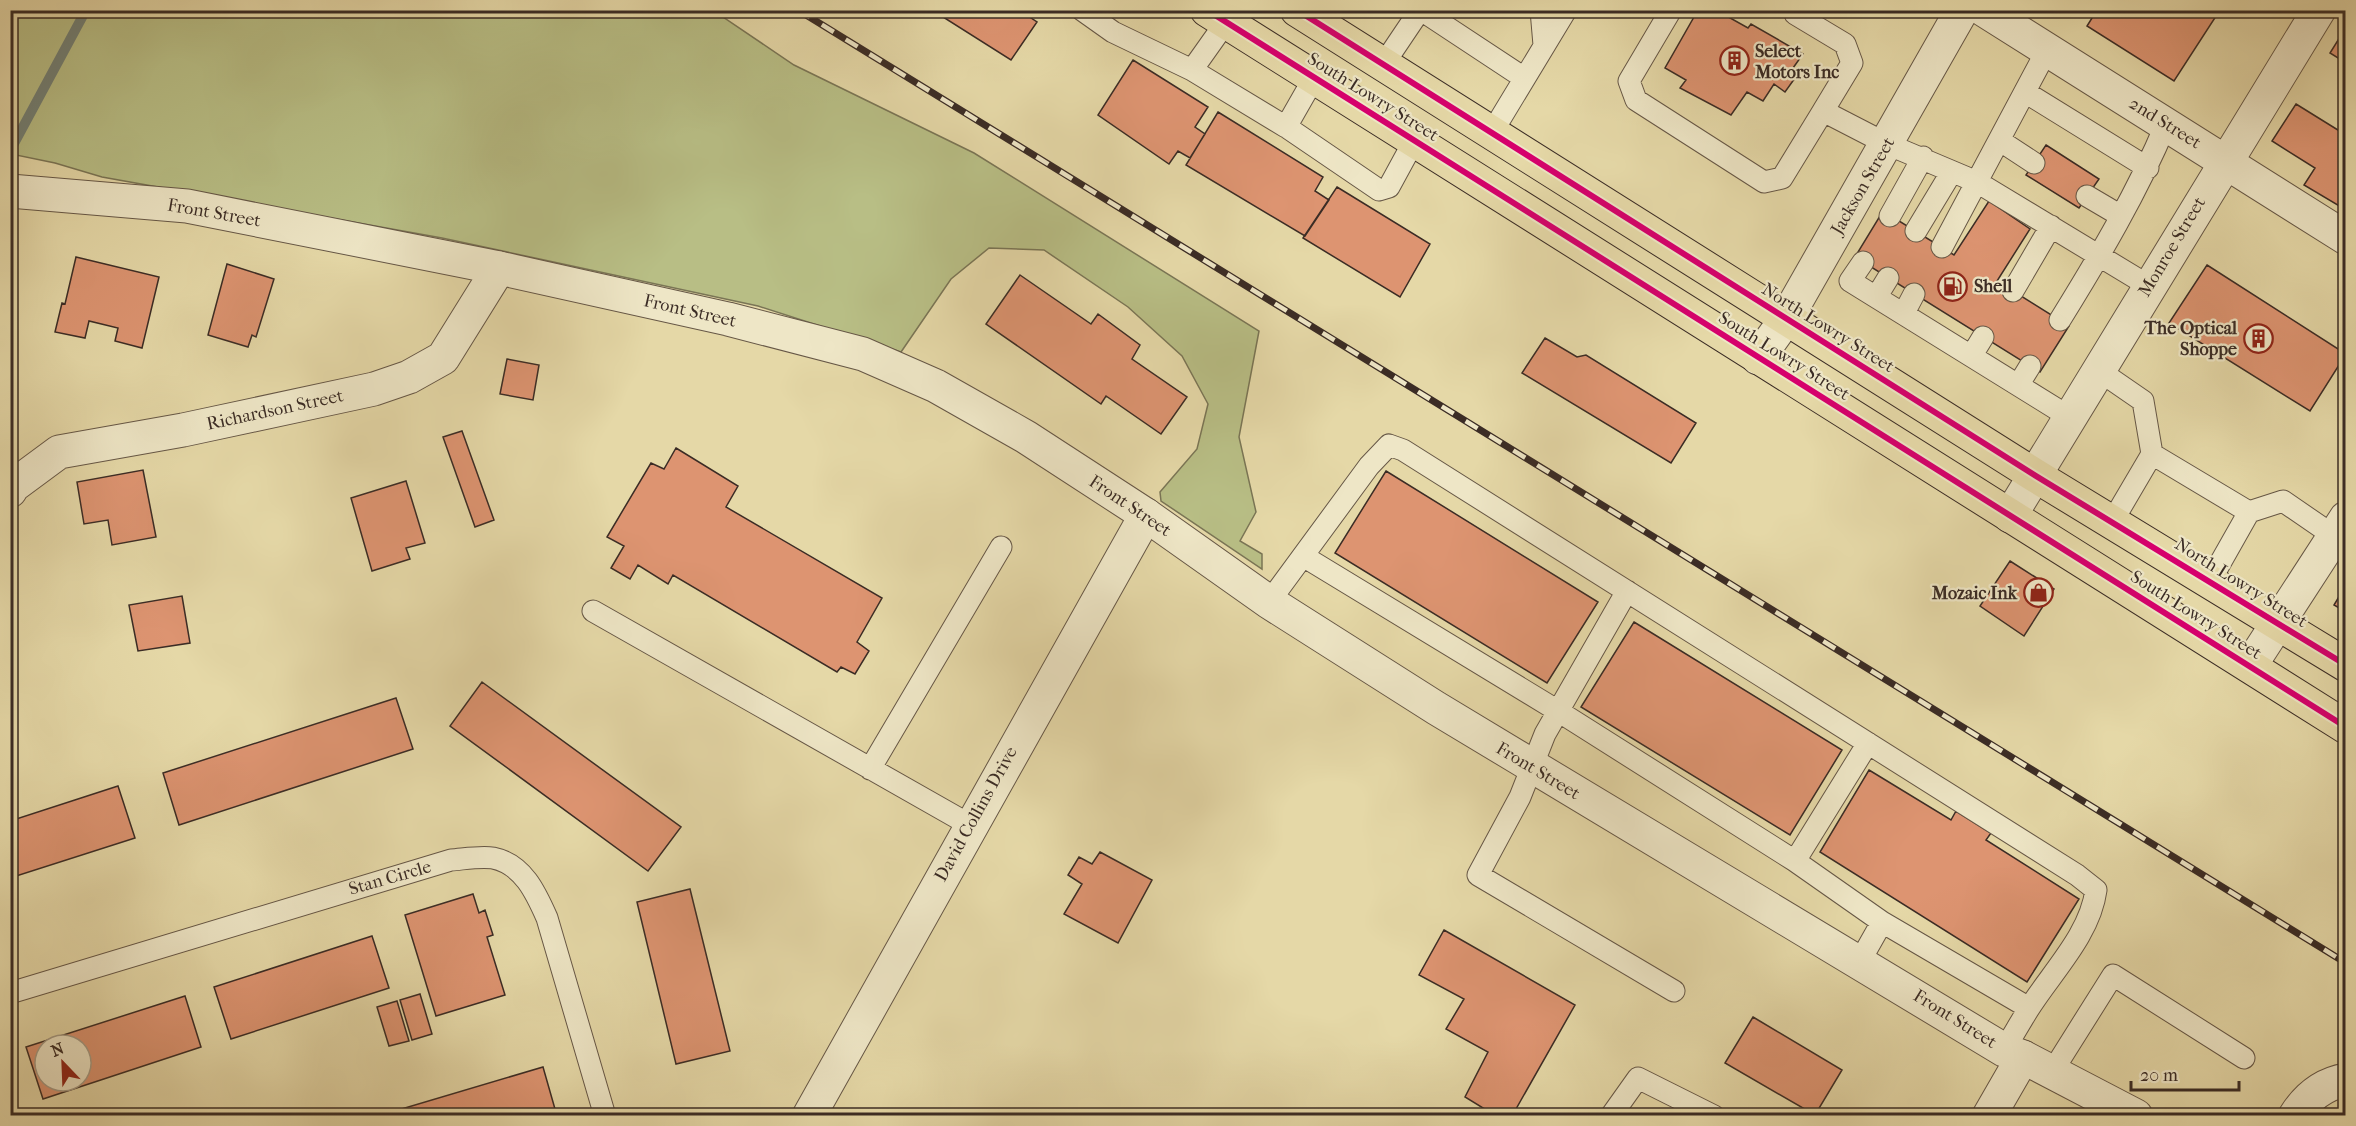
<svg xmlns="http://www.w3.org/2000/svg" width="2356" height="1126" font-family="'IM FELL French Canon',serif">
<rect width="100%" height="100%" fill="#e5d8a7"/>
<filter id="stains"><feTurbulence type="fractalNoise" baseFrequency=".00333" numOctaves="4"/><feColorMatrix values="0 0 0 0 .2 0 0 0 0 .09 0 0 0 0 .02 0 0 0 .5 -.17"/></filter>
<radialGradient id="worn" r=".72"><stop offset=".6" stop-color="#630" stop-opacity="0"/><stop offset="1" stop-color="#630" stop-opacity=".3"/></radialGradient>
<path fill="#b8be85" stroke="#7a7555" stroke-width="1.5" d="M10,11H714L794,65L974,153L1259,331L1239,437L1256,512L1240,541L1262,554V569L1161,501L1160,492L1197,449L1208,404L1182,356L1128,307L1044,250L989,248L951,279L901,352L758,306L442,238L102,177L55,163L11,154Z"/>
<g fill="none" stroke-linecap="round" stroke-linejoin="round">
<path stroke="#728177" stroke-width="10" d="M10,151L86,10"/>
</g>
<path fill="#dd9471" stroke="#3b2c25" stroke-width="1.5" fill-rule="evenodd" d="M947,10H1019L1037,22L1011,60L943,17Z
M1698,10H1716L1748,28L1751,24L1803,54L1793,68L1800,71L1785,92L1774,84L1763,101L1747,92L1731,115L1680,88L1686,80L1665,68Z
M2097,10H2220L2174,81L2087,26Z
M2345,29L2346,30V63L2330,53Z
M1133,60L1208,107L1195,127L1205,134L1190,158L1178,151L1169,164L1098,115Z
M2296,104L2346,135V210L2304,185L2315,168L2272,141Z
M1218,112L1323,177L1315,191L1329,200L1305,236L1186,165Z
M2046,145L2099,179L2079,208L2026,175Z
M1337,187L1430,244L1400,297L1303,238Z
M1989,201L2030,229L1997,281L2069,326L2040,372L1855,257L1883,211L1954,255Z
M76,257L159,277L142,348L115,341L118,328L89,321L85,338L55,332L62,303L65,304Z
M227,264L274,279L256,337L252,335L248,347L208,335Z
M2207,265L2346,354L2310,411L2169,323Z
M1020,275L1091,324L1098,314L1140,345L1132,359L1187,397L1161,434L1106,396L1101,404L986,324Z
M1545,338L1577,357L1586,355L1696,423L1671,463L1522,373Z
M507,359L539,365L533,400L500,394Z
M462,431L494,520L475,527L443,437Z
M676,448L738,486L726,507L882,598L857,642L869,651L855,674L841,667L837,672L673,575L668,584L638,565L630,579L611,568L624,546L607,537L651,463L664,469Z
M143,470L156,537L112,545L108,520L84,524L77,482Z
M1386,471L1598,602L1547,683L1335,553Z
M406,481L425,543L406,548L410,559L372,571L351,498Z
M2010,561L2054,589L2024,636L1980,606Z
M2346,585V612L2334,605Z
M182,596L190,643L138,651L129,605Z
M1634,622L1842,750L1790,835L1581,707Z
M482,682L681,827L648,871L450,726Z
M396,698L413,749L179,825L163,773Z
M1869,770L1951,820L1956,811L1991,833L1986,840L2079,899L2027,982L1820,852Z
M118,786L135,838L10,878V821Z
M1100,852L1152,880L1118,943L1064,914L1082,884L1068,875L1079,857L1092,864Z
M690,889L730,1051L676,1064L637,902Z
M473,894L479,913L485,910L493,935L487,937L505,995L436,1016L405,915Z
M1444,930L1575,1005L1512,1116H1496L1465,1097L1488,1052L1446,1029L1464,999L1419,975Z
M372,936L389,988L231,1039L214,987Z
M420,994L432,1034L412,1040L400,1000Z
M185,996L201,1047L43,1099L26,1047ZM45,1045H81V1081H45Z
M397,1001L409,1041L389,1046L377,1007Z
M1753,1017L1842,1070L1815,1115L1725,1063Z
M543,1067L557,1116H378Z"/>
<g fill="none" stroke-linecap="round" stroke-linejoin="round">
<defs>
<path id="service" d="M1082,10L1113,32L1192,70L1226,22
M1421,10L1524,78
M1541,10L1544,45
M1671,10L1629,81L1636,100L1764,182L1782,178L1823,111
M1797,10L1795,14L1845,44L1852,63L1823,111L1887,144L1977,182L2149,286
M1383,65L1420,10
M1192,70L1286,127L1314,78
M2025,92L2148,168
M1282,124L1379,190L1389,187L1414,141
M1491,134L1566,10
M1999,140L2034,163
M2087,196L2121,216
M1890,216L1923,157
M1916,231L1951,173
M1942,247L2047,50
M1863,262L1850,281L2071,418
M2013,291L2051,226
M1877,296L1888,278
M1904,313L1914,294
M2060,320C2099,257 2137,193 2166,124
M1972,355L1983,337
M2098,370L2143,401L2152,454
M2019,384L2030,366
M2249,512L2283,501L2334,536
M2112,522L2152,454L2249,512L2210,581
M1303,556L1558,711L1795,861
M1627,591L1545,734L1520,797L1478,875L1674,991
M1269,602L1369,466L1389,445L1403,450L2077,875L2096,890C2090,935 2051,973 2028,1010C2020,1023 2012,1037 2004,1050
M593,611L970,825
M1868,743L1795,861L1882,922
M870,769L1001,547
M1860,961L1882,922L2029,1008
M10,993L451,860C464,859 481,856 493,858C523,864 536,893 547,918L605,1116
M2052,1072L2113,975L2244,1058
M1611,1116L1638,1078L1714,1116"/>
<path id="minor" d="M1984,10L2346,238
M1758,358L1786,319L1962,10
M10,491L13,486L59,452L183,430L374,389L409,377L443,358L499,268
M2010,516L2319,10
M2250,666L2346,518
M809,1116L1146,515
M1989,1116L2023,1057"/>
<path id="tertiary" d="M10,191L187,206L499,268L728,319L863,354L936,386L1026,437L1146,515L1269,602L1436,708L2004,1050L2023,1057L2136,1116
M2295,1116C2307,1097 2323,1084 2346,1080"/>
<path id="primary" d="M1207,10L2346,727
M1297,10L2036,476L2346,665"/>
</defs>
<use href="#service" stroke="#665746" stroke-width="23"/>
<use href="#minor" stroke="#665746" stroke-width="35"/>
<use href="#tertiary" stroke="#665746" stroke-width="35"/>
<use href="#primary" stroke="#3b2c25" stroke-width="35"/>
<use href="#service" stroke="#eee6c6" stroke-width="21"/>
<use href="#minor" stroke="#eee6c6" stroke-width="33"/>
<use href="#tertiary" stroke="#eee6c6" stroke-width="33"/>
<use href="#primary" stroke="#e5d8a7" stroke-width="33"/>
<defs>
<path id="rail" d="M798,10L2346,963"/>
</defs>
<use href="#rail" stroke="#3b2c25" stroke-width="7"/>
<use href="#rail" stroke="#eee6c6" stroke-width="4.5" stroke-dasharray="14" stroke-linecap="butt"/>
<defs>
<path id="cycleway" d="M1207,10L2346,727
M1297,10L2036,476L2346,665"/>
</defs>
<use href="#cycleway" stroke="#eee6c6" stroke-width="10"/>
<use href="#cycleway" stroke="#d6006c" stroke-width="6"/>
</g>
<defs>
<symbol id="building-ring" viewBox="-11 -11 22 22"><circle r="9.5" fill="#eee6c6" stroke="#8f2418" stroke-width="1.5"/><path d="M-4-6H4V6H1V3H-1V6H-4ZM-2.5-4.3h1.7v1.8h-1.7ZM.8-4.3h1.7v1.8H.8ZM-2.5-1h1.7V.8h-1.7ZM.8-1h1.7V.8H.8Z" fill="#8f2418"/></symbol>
<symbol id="fuel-ring" viewBox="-11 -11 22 22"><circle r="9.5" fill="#eee6c6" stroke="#8f2418" stroke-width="1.5"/><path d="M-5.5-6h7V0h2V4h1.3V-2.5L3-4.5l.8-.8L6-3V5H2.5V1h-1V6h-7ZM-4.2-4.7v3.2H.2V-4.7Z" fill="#8f2418"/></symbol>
<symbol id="shop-ring" viewBox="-11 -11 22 22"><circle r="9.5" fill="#eee6c6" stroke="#8f2418" stroke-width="1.5"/><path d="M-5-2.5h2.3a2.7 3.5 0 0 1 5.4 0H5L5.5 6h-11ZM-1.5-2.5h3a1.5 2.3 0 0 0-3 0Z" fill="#8f2418"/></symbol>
</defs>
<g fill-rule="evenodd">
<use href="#building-ring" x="1718" y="44" width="33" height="33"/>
<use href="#fuel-ring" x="1936" y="270" width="33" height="33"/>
<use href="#building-ring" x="2242" y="322" width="33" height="33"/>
<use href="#shop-ring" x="2022" y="576" width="33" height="33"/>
</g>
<g text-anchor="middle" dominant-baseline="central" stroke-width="4.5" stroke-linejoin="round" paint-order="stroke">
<g font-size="18" font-weight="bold" fill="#3b2c25" stroke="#eee6c6" text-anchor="start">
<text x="1755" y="51">Select<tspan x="1755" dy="21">Motors Inc</tspan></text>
<text x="1974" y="286">Shell</text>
<text x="2237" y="328" text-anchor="end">The Optical<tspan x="2237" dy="21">Shoppe</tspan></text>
<text x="2017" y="593" text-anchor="end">Mozaic Ink</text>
</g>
<g font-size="18" fill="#3b2c25" stroke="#eee6c6">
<text transform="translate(1373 97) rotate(32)">South Lowry Street</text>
<text transform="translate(2165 123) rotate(32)">2nd Street</text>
<text transform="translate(1863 186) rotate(-60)">Jackson Street</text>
<text transform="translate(214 213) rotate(10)">Front Street</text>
<text transform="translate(2172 247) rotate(-59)">Monroe Street</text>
<text transform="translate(690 311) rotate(13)">Front Street</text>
<text transform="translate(1828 328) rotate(32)">North Lowry Street</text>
<text transform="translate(1784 356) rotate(32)">South Lowry Street</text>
<text transform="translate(275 410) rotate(-12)">Richardson Street</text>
<text transform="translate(1130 506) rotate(34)">Front Street</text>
<text transform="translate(2241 583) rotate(32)">North Lowry Street</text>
<text transform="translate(2196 615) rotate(32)">South Lowry Street</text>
<text transform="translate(1538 771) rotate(31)">Front Street</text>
<text transform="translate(976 814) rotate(-61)">David Collins Drive</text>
<text transform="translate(390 878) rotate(-16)">Stan Circle</text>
<text transform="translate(1955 1019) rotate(32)">Front Street</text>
</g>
</g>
<rect width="2356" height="1126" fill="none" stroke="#e5d8a7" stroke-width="36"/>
<rect x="12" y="12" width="2332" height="1102" fill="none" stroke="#3b2c25" stroke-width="3"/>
<rect x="18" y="18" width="2320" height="1090" fill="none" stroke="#3b2c25" stroke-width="1.5"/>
<g transform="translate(63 1063) rotate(337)"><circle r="28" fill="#eee6c6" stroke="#a69c86" stroke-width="1.5"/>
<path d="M0-4.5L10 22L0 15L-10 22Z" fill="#8f2418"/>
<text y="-9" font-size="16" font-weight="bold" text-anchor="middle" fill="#3b2c25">N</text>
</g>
<path d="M2131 1081v9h108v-9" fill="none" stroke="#3b2c25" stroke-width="3"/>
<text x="2140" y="1081" font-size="18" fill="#3b2c25" stroke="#eee6c6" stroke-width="4.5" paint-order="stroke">20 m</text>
<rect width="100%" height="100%" filter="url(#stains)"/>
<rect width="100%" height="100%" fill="url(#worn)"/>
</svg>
